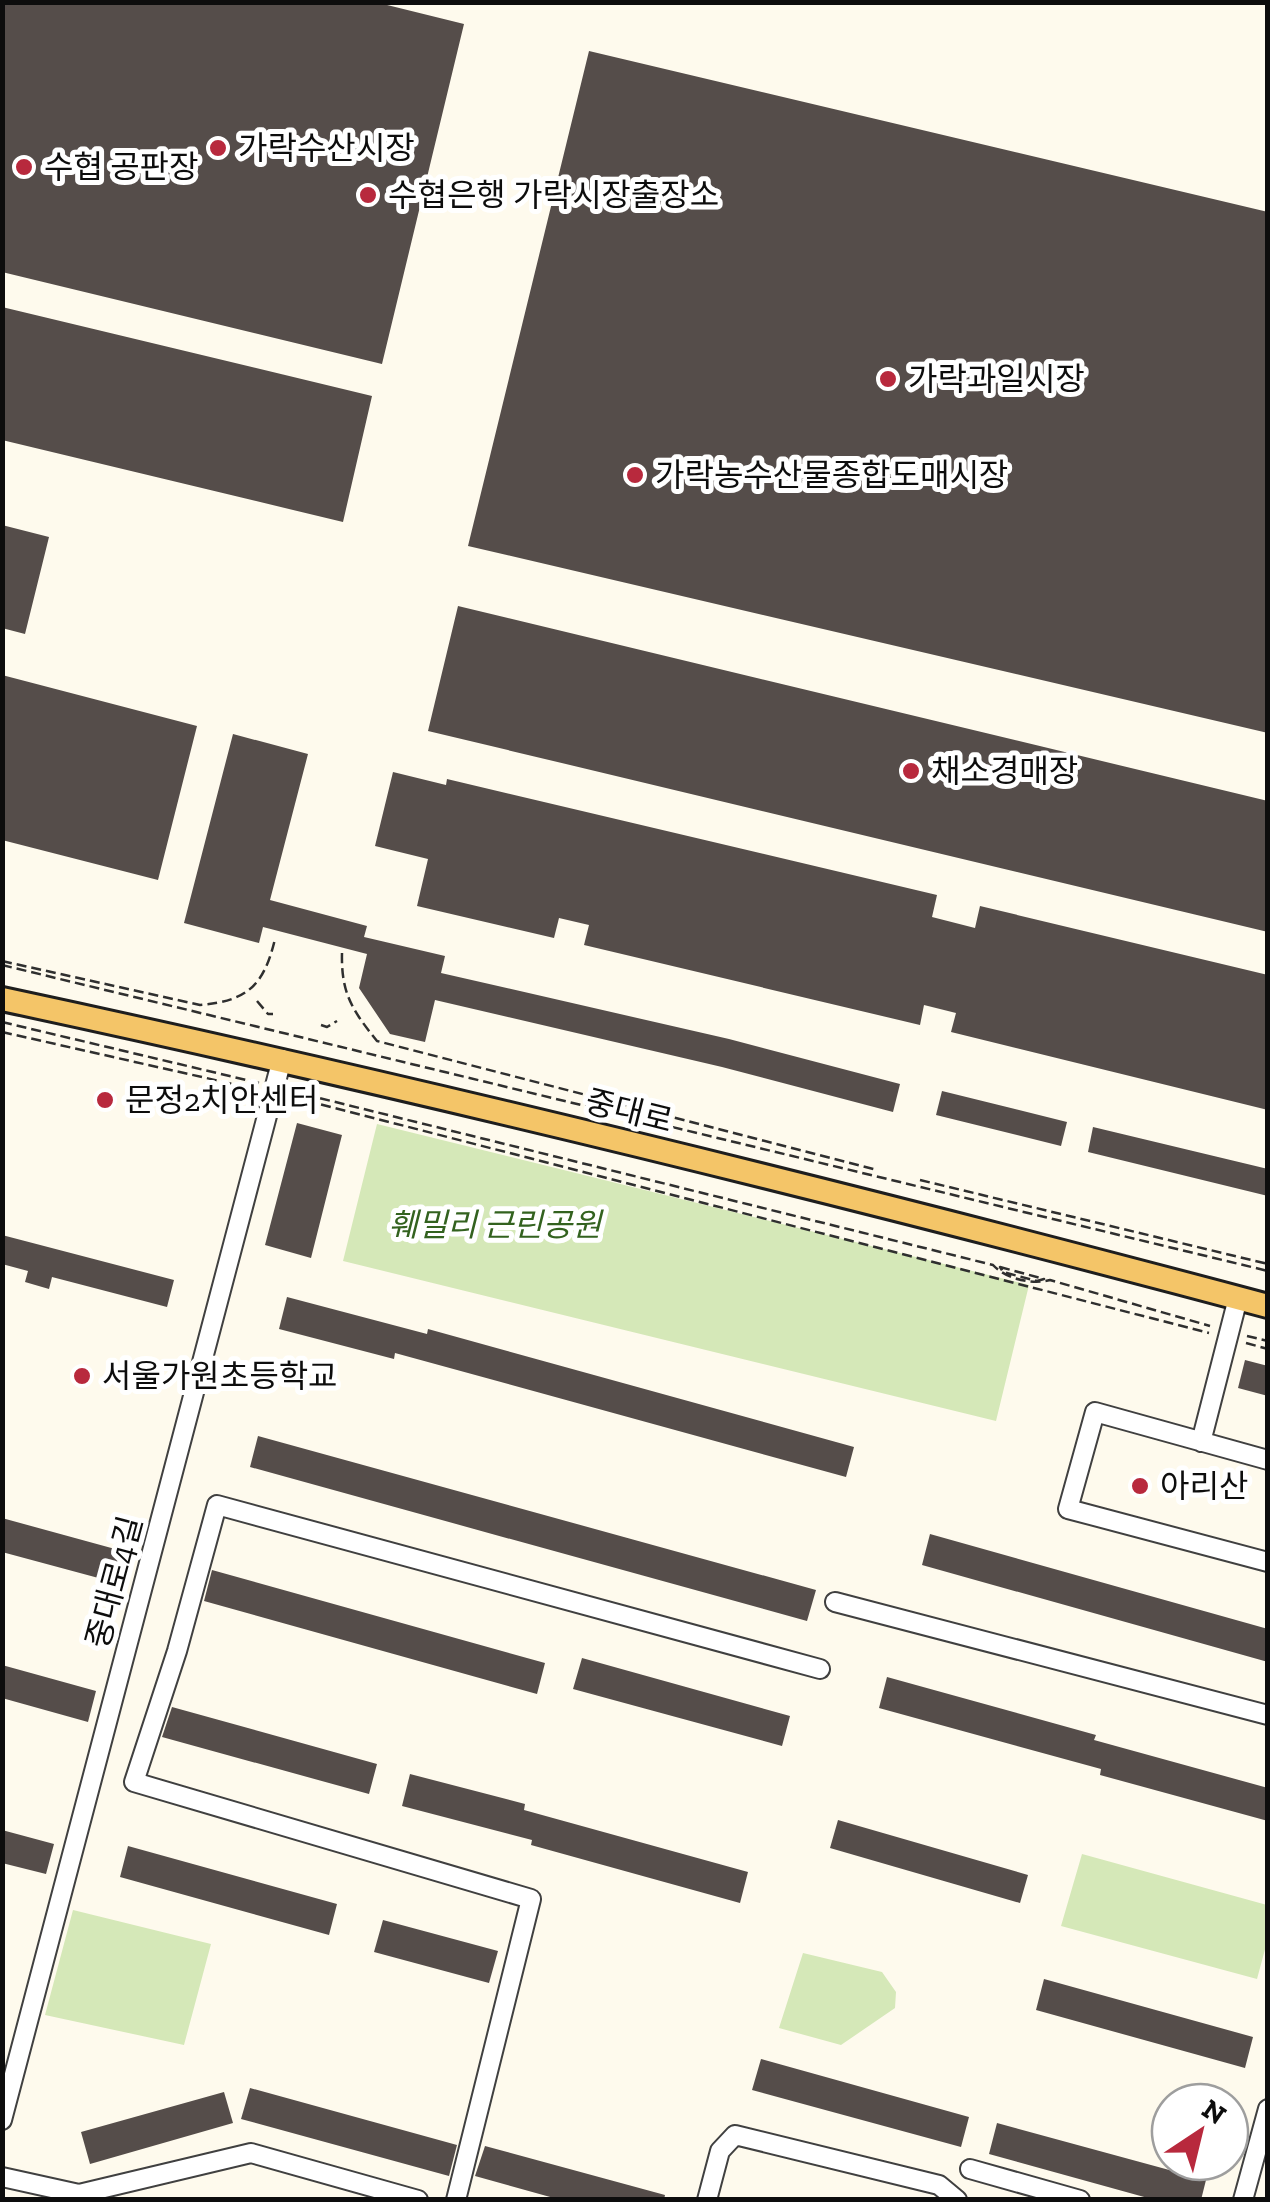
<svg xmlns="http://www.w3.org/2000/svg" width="1270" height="2202" font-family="'Zilla Slab','Noto Sans KR',serif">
<rect width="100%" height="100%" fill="#fefaed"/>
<path fill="#d5e8b8" d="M377,1124L1029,1285L996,1421L343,1261Z
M1082,1854L1267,1905V1942L1257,1979L1061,1926Z
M73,1910L211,1944L184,2045L45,2015Z
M803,1953L882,1972L896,1992L895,2008L841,2045L779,2028Z"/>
<path fill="#554d4a" d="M2,2H375L464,24L382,364L2,272Z
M589,51L1268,212V733L468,546Z
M2,307L372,396L343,522L2,440Z
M2,525L49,537L25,634L2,628Z
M458,606L1268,801V932L428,731Z
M2,675L197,726L158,880L2,840Z
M233,734L308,754L270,900L367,926L364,937L445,956L441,973L729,1039L900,1084L893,1112L722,1067L435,1000L425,1042L390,1034L359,988L367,954L263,927L259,943L184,923Z
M393,772L446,785L447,779L937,895L932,917L975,928L980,906L1268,975V1110L951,1032L956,1013L924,1005L920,1025L584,945L589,925L559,918L554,938L417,906L428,859L375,846Z
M942,1091L1067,1122L1061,1146L936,1115Z
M297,1123L342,1135L311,1258L265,1245Z
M1093,1127L1268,1169V1196L1088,1152Z
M2,1235L174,1280L167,1307L52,1277L49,1289L25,1282L28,1271L2,1264Z
M287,1297L427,1334L428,1329L854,1447L846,1477L395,1353L394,1359L279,1329Z
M1245,1360L1268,1366V1396L1238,1388Z
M258,1436L816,1590L807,1621L250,1467Z
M2,1518L126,1552L117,1583L2,1552Z
M930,1534L1268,1629V1662L922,1565Z
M212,1570L545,1663L537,1694L204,1601Z
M582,1658L790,1716L782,1746L573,1689Z
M2,1665L96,1691L88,1722L2,1698Z
M887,1677L1096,1735L1094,1740L1268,1788V1821L1100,1775L1101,1769L879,1708Z
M172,1707L377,1764L369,1794L162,1737Z
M410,1774L525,1804L524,1810L748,1872L740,1903L531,1845L532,1840L402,1806Z
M838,1820L1028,1875L1020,1903L830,1848Z
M2,1830L54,1844L46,1874L2,1863Z
M128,1846L337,1904L329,1935L120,1877Z
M383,1920L498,1951L489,1983L374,1952Z
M1044,1979L1253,2037L1245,2068L1036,2010Z
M761,2059L969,2117L961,2147L752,2090Z
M250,2088L457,2145L449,2176L241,2119Z
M224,2092L233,2123L90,2164L81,2132Z
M997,2123L1206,2180L1201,2200H1155L989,2154Z
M485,2146L665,2195L664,2200H561L475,2176Z"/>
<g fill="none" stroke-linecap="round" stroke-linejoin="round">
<defs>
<path id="minor" d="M1201,1442L1238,1298
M1268,1460L1095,1412L1068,1509L1268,1562
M835,1602L1268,1715
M2,2120L282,1059
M970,2169L1080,2200
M2,2177L79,2194L251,2153L418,2200
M456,2200L531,1899L134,1782L177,1651L217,1505L820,1669
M707,2200L720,2151L735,2135L939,2185L957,2200
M1243,2200L1268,2109"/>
<path id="major" d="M2,999C427,1090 848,1194 1268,1306"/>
</defs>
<use href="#minor" stroke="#404040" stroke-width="22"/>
<use href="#major" stroke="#1e1e1e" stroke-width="28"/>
<path stroke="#2f2f2f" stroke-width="2.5" stroke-dasharray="10 5" stroke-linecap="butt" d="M342,953C341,993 352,1010 377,1041L877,1170
M2,961L200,1005C248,1001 264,985 275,939
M2,965L1268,1271
M257,1001L268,1014H273
M2,1022L259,1083
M321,1025L327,1027L337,1021
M2,1032L255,1089
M291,1091L993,1265C1006,1279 1032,1285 1050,1280L1210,1326
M292,1097L1209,1333
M920,1180L1268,1264
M1000,1267L1044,1279L1037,1281L1003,1272Z
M1247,1336L1268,1341
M1246,1343L1268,1349"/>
<use href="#minor" stroke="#fff" stroke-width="18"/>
<use href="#major" stroke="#f4c568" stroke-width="22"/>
</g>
<g fill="#b8293d" stroke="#fff" stroke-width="4">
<circle cx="218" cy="148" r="10"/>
<circle cx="24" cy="167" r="10"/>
<circle cx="368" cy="195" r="10"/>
<circle cx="888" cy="379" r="10"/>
<circle cx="635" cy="475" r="10"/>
<circle cx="911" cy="771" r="10"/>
<circle cx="105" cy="1100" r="10"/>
<circle cx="82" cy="1376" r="10"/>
<circle cx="1140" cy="1486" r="10"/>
</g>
<g text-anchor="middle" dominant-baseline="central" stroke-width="10" stroke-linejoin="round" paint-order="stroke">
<g font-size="32" fill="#0d0d0d" stroke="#fff" text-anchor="start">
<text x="238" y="148">가락수산시장</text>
<text x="44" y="167">수협 공판장</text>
<text x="388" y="195">수협은행 가락시장출장소</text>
<text x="908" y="379">가락과일시장</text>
<text x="655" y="475">가락농수산물종합도매시장</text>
<text x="931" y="771">채소경매장</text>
<text x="125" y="1100">문정2치안센터</text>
<text x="102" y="1376">서울가원초등학교</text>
<text x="1160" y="1486">아리산</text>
</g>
<g font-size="32" fill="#0d0d0d" stroke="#fff">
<text transform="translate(629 1111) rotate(14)">중대로</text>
<text transform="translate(114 1582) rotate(-75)">중대로4길</text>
</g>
<g font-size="32" font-style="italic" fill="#33621f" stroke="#fff">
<text x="495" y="1225">훼밀리 근린공원</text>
</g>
</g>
<rect width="1270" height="2202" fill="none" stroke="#0d0d0d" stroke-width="10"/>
<g transform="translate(1200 2132) rotate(35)"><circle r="48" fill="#ffffff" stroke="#9e9e9e" stroke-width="2.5"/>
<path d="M0-8L18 38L0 25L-18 38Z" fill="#b8293d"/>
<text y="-15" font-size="28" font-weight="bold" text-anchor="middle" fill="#0d0d0d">N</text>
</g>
</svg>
